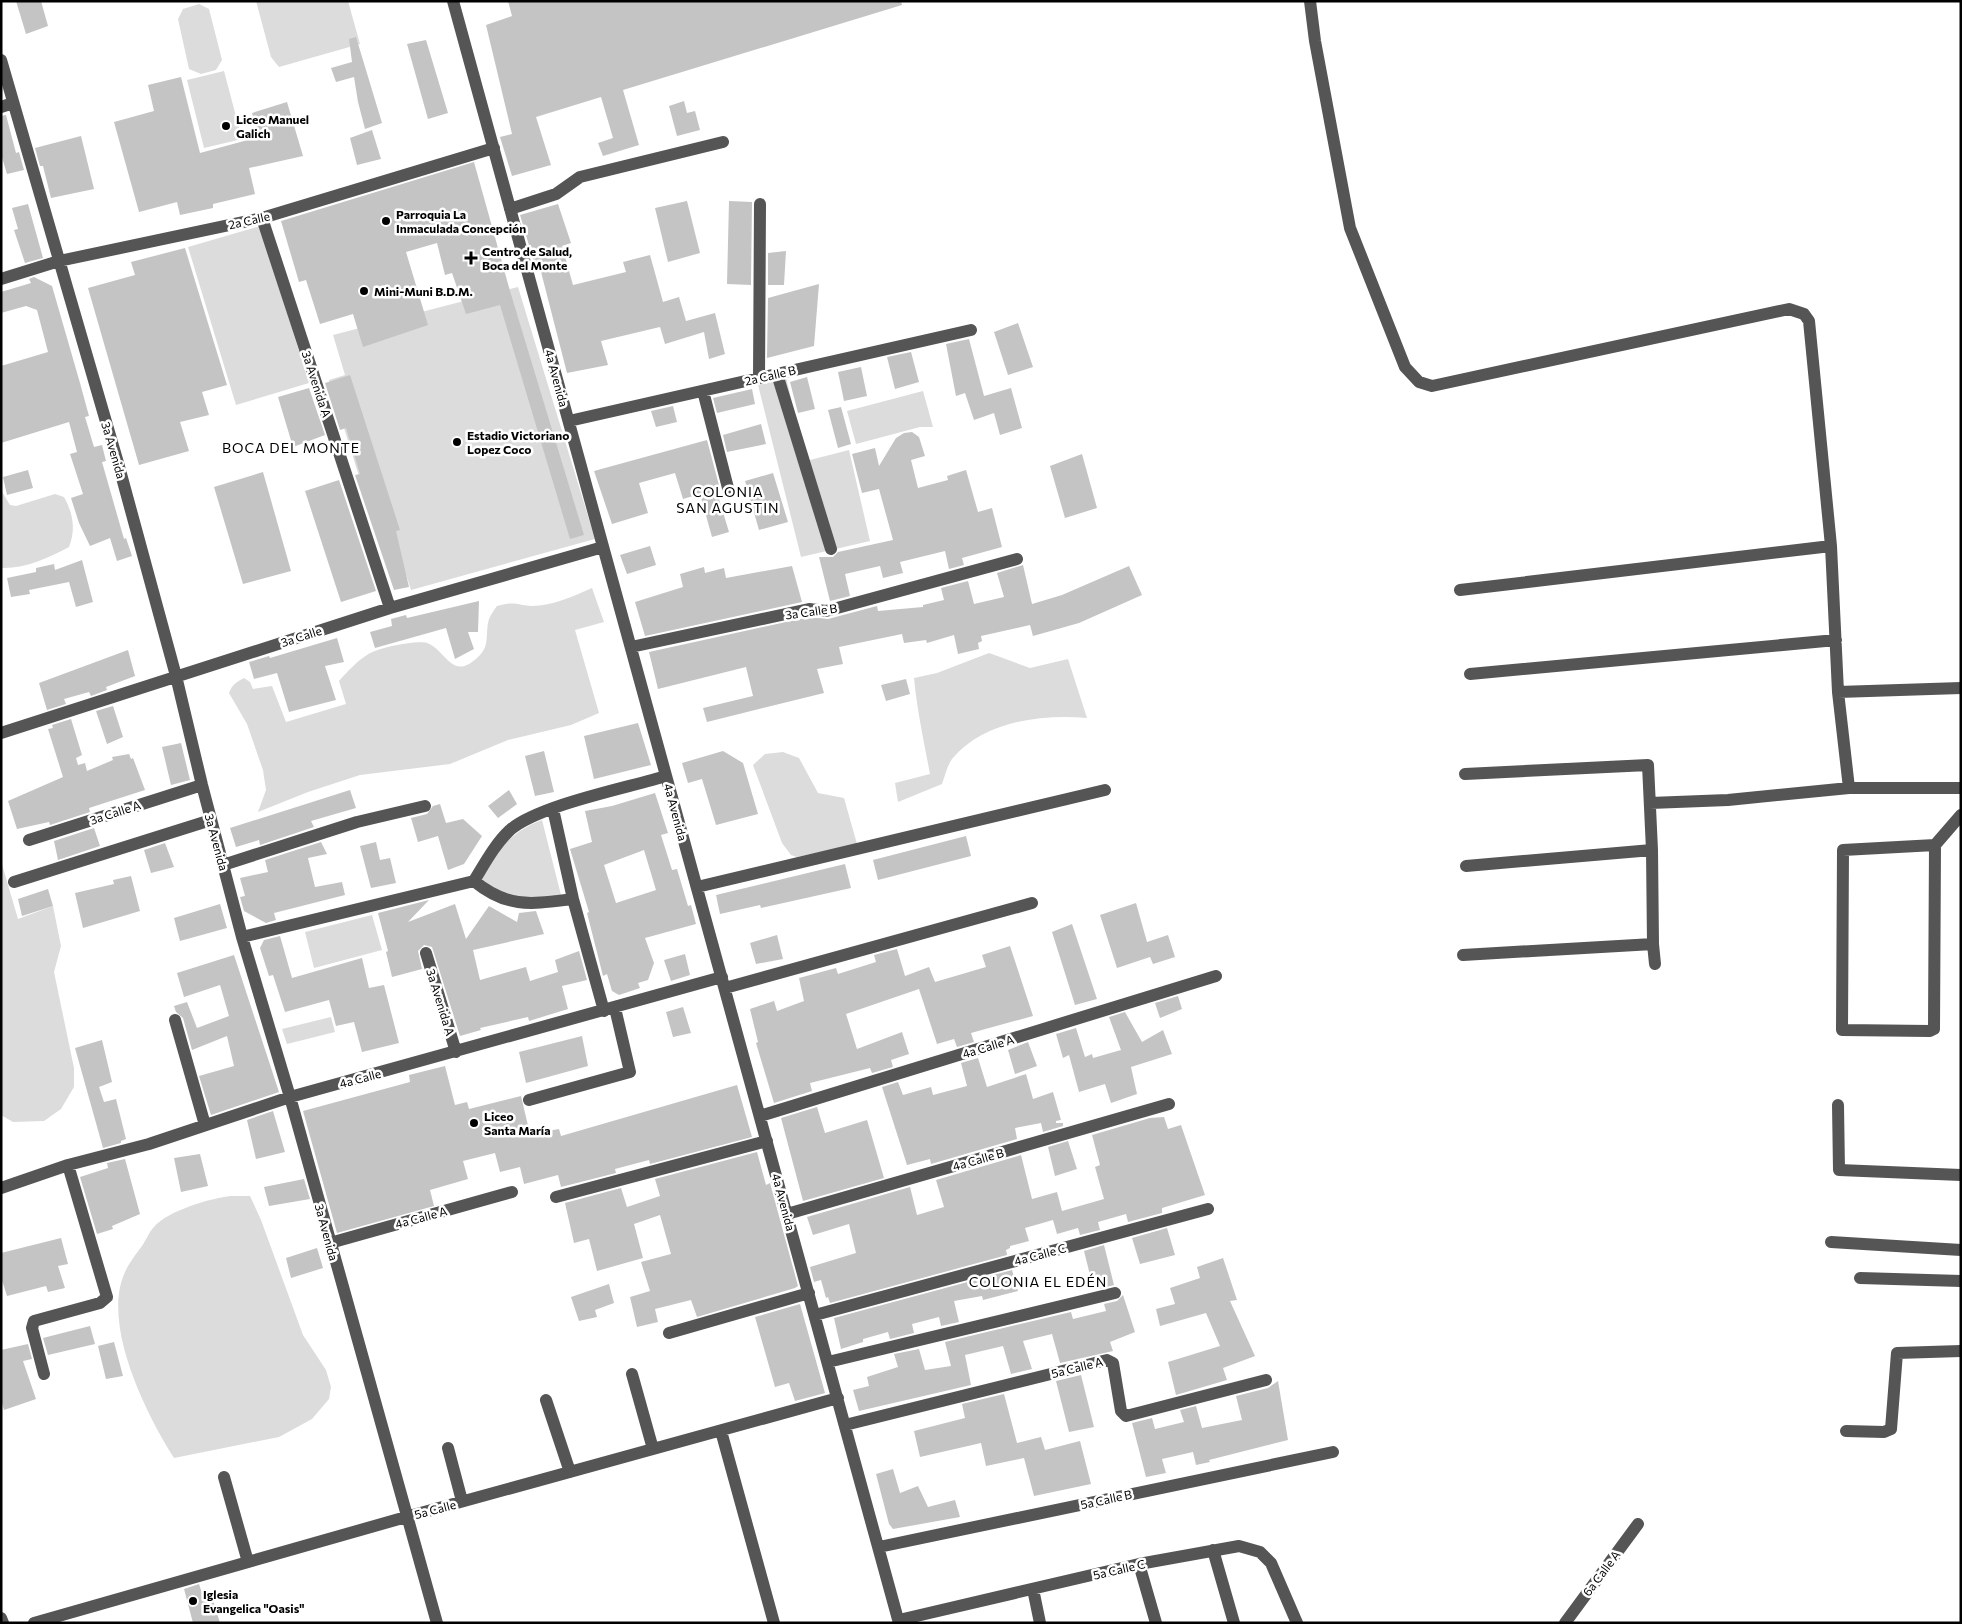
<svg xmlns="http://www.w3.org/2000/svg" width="1962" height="1624" font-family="Commissioner,sans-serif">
<rect width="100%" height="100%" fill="#fff"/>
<path fill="#dcdcdc" d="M256,1H348L360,44L279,67L271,57Z
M199,4L209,9L222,60L216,70L201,74L189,69L178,19L183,9Z
M224,71L242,139L204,148L187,80Z
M260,226L309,383L236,405L188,247Z
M518,287L595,539L411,590L403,565L388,569L329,380L345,375L333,335Z
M786,377L806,461L849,450L870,541L801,557L758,385Z
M923,391L933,427H920L856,444L847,411Z
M1,490L10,505L16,506L55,494L64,497C73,513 76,529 69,547C48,558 25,569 1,568Z
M592,588L604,622L575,630L599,713L571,725L508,740L450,764L360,775L308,792L258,812L266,790L263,770L247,724L229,693C232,685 236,682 244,678L250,682L253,689L272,686L286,722L346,704L339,681C348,671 356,662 367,655C377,648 415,640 427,643C447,650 452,684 480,655C490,645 485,632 489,619C491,614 494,610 497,606C516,601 515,605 532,606C552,606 574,596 592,588Z
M989,653L1030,668L1068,659L1087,718C1041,714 984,721 952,759C947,766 945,776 942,784L898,802L895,783L930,774C924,742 917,710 914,678L937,673Z
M783,752L799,758L818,793L844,798L857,844L797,857L791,855L782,843L753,765L765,754Z
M542,820L562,899L528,905L471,882C493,856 509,832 542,820Z
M1,861L18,919L53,906L61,946L54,972L74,1068V1087L61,1109L44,1121L13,1122L1,1115Z
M372,915L382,950L314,968L305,932Z
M331,1017L335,1032L287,1044L282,1029Z
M231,1196H250L261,1220L303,1335L326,1370L331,1387L329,1399L312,1419L279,1437L174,1458C146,1414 101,1324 125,1272C129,1263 136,1254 142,1246C146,1240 149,1232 154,1227C167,1211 211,1198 231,1196Z"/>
<path fill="#c4c4c4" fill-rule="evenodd" d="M16,1H41L48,26L26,34Z
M508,1H901L902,5L623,90L639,145L603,156L598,143L613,138L601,97L536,117L551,165L512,176L500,137L512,134L486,25L512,16Z
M356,37L382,123L365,129L358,102L354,77L336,82L331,68L352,62L349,39Z
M426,40L448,113L428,119L407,44Z
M181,77L200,153L259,137L252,113L287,102L303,156L249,168L255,194L213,204V208L180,215L177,202L139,212L114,122L154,111L148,85Z
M684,101L687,113L695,111L700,130L677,136L669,106Z
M6,115L16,153L19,152L24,170L7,174L1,154V116Z
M372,130L381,159L357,165L350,138Z
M81,136L94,189L51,198L43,166H40L35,148Z
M474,162L510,291L584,535L570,539L500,305L466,314L452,273L445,275L437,243L406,252L428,325L363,347L353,314L320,324L306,280L299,282L281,221Z
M687,201L700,253L668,262L655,208Z
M729,201L752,202L751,285L727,284Z
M28,204L43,258L25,263L14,230L18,229L12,208Z
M558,204L571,243L562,246L573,285L626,272L623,262L650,255L663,302L679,297L686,321L715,313L725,354L709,359L704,332L665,344L660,327L601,341L608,365L567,373L540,268L536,269L520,215Z
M185,248L227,385L202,392L209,415L180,422L189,451L139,465L88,288L135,275L131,262Z
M786,251L784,285H768V253Z
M34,277L52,286L80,383L89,416L85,417L94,447L102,445L106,461L102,462L124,539L126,538L132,556L117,561L110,538L90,546L79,523L71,498L83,494L70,454L77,452L69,422L1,443V366L48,352L37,310L26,306L1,313V292L31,283L29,279Z
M819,284L814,346L767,358L768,298Z
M1018,323L1033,367L1008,375L994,332Z
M969,339L984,396L1011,388L1022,428L1000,435L994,413L974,420L965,393L956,396L946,344Z
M911,352L919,382L895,389L887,357Z
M861,367L867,396L844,401L838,372Z
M350,375L400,530L396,531L409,587L394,590L355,475L360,474L346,428L340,430L325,383Z
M807,377L815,409L798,413L790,382Z
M309,388L325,435L293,447L278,397Z
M752,389L755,404L717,413L713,398Z
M673,406L677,422L656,427L651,411Z
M841,407L851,444L838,448L828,410Z
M761,424L766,444L727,452L723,435Z
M912,432L919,437L925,456L911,460L918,488L948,480L947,476L966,470L978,512L992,508L1002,547L962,558L964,565L949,569L945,551L900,562L903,573L883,578L880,566L845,574L850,596L830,601L819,557H833L838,552L893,540L879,489L862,493L852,454L875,448L879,466L896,438L904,433Z
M707,440L720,489H716L729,532L712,537L700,494L683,499L675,473L639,483L648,513L612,524L594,471Z
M1082,454L1097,508L1065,518L1050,466Z
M28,470L33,488L7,495L3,477Z
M263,472L291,571L243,584L214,487Z
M773,473L788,522L759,530L745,481Z
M339,480L376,591L341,602L305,491Z
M650,546L656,565L627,574L620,555Z
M82,560L93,602L76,607L69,582L29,590L30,594L11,597L7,578L36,572V568L54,564L55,570Z
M1023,565L1032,604L1062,595L1129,566L1142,595L1079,623L1033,636L1030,625L981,636L982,641L978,643L979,649L958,654L954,635L927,643L926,640L904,643L902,634L839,647L843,664L817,669L824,693L707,722L703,708L753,696L746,667L658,689L649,652L809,617L828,619L877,606L878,611L923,607V605L944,600L941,588L968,581L974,604L1004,597L997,573Z
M792,566L802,602L645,636L635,602L683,587L680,574L704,567L705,573L724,568L726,578Z
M479,601L478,632H468L474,649L455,659L446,628L375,648L370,632L392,626L391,619L406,615L407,618Z
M337,638L344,662L325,666L336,700L289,712L277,673L254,679L249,662L269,656L270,658Z
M128,650L135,676L106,687L107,690L91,696L89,692L64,699L66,704L47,710L39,683Z
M906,679L910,694L886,701L881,685Z
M113,706L123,737L107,744L96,711Z
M71,719L82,755L76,758L78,765L85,763L87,771L113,760L112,757L129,754L131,759L133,758L145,790L89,808L90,812L50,825L49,822L17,829L8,801L63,777L48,729L53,728L52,725Z
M638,723L651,765L594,779L584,736Z
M181,743L190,780L171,785L162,747Z
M544,751L554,792L535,796L525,756Z
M723,751L743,763L758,814L716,825L702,779L688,783L682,763Z
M350,790L356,808L311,821L314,827L260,845L259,840L236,847L230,828Z
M509,790L517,804L498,818L488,806Z
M655,793L668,833L661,835L672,870L677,869L688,906L691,905L696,924L645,938L654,963L648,980L638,983L640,988L619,995L612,991L607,974L603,976L587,913L589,912L570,849L592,842L585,811L612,806ZM644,850L656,890L616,903L604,865Z
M440,804L446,823L463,819L482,836L464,864L448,870L438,836L418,842L411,818L427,814L433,806Z
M94,828L100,846L58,860L54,841Z
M966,836L971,856L878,880L873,860Z
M321,842L327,854L308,858L315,887L342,882L345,895L274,913L276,920L266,923L244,911L240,897L245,896L240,878L268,872L265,860Z
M376,842L380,860L390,858L396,883L371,888L360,846Z
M165,843L174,867L151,873L144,850Z
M845,864L851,888L761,908L760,905L720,914L716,895Z
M131,876L140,911L83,928L75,893L114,884L113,880Z
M48,889L53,906L22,916L18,899Z
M429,900L408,922L455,904L466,939L489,906L517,922L519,913L536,911L544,934L473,950L480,980L526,967L530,981L558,972L555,960L579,951L587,980L562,986L568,1009L529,1021L528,1017L480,1028L481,1030L460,1036L432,947L424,945L418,951L422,969L392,977L386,952L388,951L378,913Z
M1136,903L1147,942L1168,935L1175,957L1153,964L1150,957L1117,968L1100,915Z
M220,904L227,928L180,941L174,918Z
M1072,924L1097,999L1075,1005L1052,932Z
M777,935L783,959L756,964L750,943Z
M280,936L292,978L362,958L369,988L384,985L399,1043L362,1052L354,1022L336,1026L329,1000L285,1012L273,975L269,976L260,948L264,940Z
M1010,946L1033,1016L971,1033L974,1042L957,1047L954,1039L937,1044L919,989L846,1014L857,1049L902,1032L909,1054L891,1060L893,1067L872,1073L870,1068L810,1083L812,1091L774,1103L756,1043L758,1042L750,1009L774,1001L777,1011L804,1001L799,978L836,968L838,974L876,962L874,955L897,949L905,976L929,967L935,982L986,967L982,955Z
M685,954L690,975L671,981L664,960Z
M234,955L279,1092L211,1115L199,1076L234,1066L227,1036L192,1050L183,1018L176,1012L174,1006L187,1002L197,1028L229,1016L220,985L184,997L177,973Z
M1178,996L1182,1009L1160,1018L1155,1003Z
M683,1007L691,1033L673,1037L666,1012Z
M1125,1012L1142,1042L1163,1030L1172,1054L1131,1067L1137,1094L1111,1103L1105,1084L1079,1092L1069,1055L1063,1058L1056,1034L1076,1028L1085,1057L1092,1054L1093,1058L1121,1050L1109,1017Z
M582,1036L588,1066L526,1083L519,1052Z
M102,1040L112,1082L99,1087L104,1102L116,1099L126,1139L121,1141V1143L103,1148L75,1048Z
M1028,1042L1037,1066L1015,1074L1008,1050Z
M978,1058L987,1087L1026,1074L1033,1099L1053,1092L1061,1120L1056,1121V1123H1063V1126L1043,1132L1041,1123L1015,1128L1017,1139L931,1164L930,1159L907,1165L882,1087L898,1082L903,1095L931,1087L933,1095L967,1086L961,1063Z
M445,1066L455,1105L467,1102L469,1109L521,1096L530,1134L559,1129L561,1136L737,1085L752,1137L650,1164L649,1160L615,1169L616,1173L561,1187L558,1175L524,1184L520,1167L500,1172L495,1153L463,1161L468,1179L430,1190L434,1206L337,1233L303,1111L410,1082L409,1075Z
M817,1107L825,1133L867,1120L884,1178L803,1201L781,1118Z
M273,1111L285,1152L256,1159L247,1120Z
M1164,1117L1168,1129L1181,1125L1205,1195L1162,1208V1213L1128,1222L1126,1214L1098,1222L1100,1230L1080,1235L1078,1228L1057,1234L1053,1220L1025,1228L1029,1241L1010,1246V1248L1006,1250L1007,1255L830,1303L828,1297L826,1298L821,1280L814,1282L810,1267L856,1253L849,1224L813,1235L807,1217L910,1187L917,1215L944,1207L936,1180L1021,1155L1032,1199L1057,1192L1062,1211L1104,1199L1095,1167L1100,1165L1092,1135L1150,1118Z
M1068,1141L1077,1169L1055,1176L1048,1147Z
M757,1152L766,1185L770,1183L798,1286L795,1288L697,1317L691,1300L655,1309L658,1322L637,1327L630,1297L650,1291L641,1262L671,1254L660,1215L634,1224L643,1258L597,1271L589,1239L574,1243L565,1203L621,1188L627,1207L660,1196L655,1179Z
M200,1154L208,1186L181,1192L174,1158Z
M125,1159L140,1214L112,1226L113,1229L97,1234L80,1177L108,1168L107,1163Z
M304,1179L310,1199L269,1206L264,1187Z
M1167,1228L1175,1255L1140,1264L1132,1238Z
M61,1238L68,1264L58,1266L65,1288L48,1292L46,1286L7,1296L1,1277V1253Z
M1104,1245L1114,1285L1099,1289L1097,1282L1092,1283L1084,1251Z
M317,1248L323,1268L291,1278L286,1258Z
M1223,1258L1237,1300L1230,1301L1255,1356L1223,1368L1227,1380L1176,1395L1168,1362L1220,1346L1206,1313L1160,1326L1156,1309L1175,1304L1170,1288L1200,1278L1197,1267Z
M1012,1270L1018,1291L983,1300L982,1296L954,1301L959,1322L941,1326L939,1317L912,1324L914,1333L890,1339L888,1332L863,1339V1342L841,1349L834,1318Z
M609,1284L614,1303L595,1310L597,1317L579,1321L571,1297Z
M1123,1295L1135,1332L1110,1342L1113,1351L1060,1363L1052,1334L1023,1341L1032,1369L1011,1374L1003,1346L965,1355L971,1385L859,1411L853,1390L869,1386L867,1377L898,1367L894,1354L919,1349L925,1370L951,1366L945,1342L1071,1312L1073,1319L1106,1311L1104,1304L1117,1301Z
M800,1304L825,1393L795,1401L789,1383L775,1387L755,1317Z
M90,1326L95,1344L48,1355L43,1338Z
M114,1342L123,1376L106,1379L98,1346Z
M28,1344L32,1359L23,1361L36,1399L4,1410L1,1400V1350Z
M1081,1375L1094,1427L1069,1432L1056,1381Z
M1278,1381L1288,1440L1209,1460L1210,1462L1196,1465L1193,1452L1162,1459L1166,1473L1146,1477L1132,1423L1152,1418L1155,1429L1184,1422L1180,1410L1196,1406L1202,1428L1242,1420L1236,1396L1268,1388Z
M1004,1394L1017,1443L1041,1437L1045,1450L1080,1441L1091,1484L1034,1496L1024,1458L986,1466L981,1443L920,1457L914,1431L965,1418L962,1404Z
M893,1469L900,1493L918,1486L928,1507L955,1500L960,1517L893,1529L889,1524L876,1474Z
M199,1584L205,1602L213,1600L220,1623H193L184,1589Z"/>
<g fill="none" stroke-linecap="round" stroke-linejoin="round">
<path stroke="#555" stroke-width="12" d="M453,1L899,1623
M1310,1L1315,41L1350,228L1405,367L1419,382L1432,386L1789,309L1804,314L1809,321L1831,546L1838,692L1849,788
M1,60L118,463L176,676L202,785L242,937L290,1097L437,1623
M1,107L13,103
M510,209L556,194L580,177L723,142
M262,218L390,608
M1,279L59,261L262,218L494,148
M777,374L831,549
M759,378L760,204
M703,391L728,488
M569,421L971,330
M1460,590L1831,546
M631,647L809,609L826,611L1017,559
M1470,674L1836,640
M1838,692L1961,688
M1,733L390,608L603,547
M1465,774L1648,765L1652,850L1653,944L1655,964
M1650,803L1728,800L1849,788H1961
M553,809L573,899L604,1011
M29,840L202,785
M1935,845L1843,850L1842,1030L1930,1031L1934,1029L1935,845L1961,815
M223,865L357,822L425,806
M1466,866L1652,850
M474,881C508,909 532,904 573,899
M14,882L211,820
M697,887L1105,790
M242,937L474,881C485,863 495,844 510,830C539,805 627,788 666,776
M426,953L456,1052
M1463,955L1653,944
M725,988L1032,903
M175,1020L205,1125
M529,1100L630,1072L615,1008
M1838,1105L1839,1170L1961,1175
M760,1116L1216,976
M1,1188L68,1165L149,1144L290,1097L722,977
M556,1197L767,1141
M787,1214L1169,1104
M1831,1242L1961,1250
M330,1243L512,1192
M1860,1278L1961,1281
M815,1315L1208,1209
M669,1333L809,1293
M828,1362L1115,1293
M44,1374L32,1328L34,1321L100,1303L107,1297L68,1165
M632,1374L653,1449
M546,1400L570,1472
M845,1425L1107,1360L1113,1363L1121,1411L1126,1416L1266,1380
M721,1431L774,1623
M1846,1431L1884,1432L1891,1429L1897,1353L1961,1351
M448,1448L462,1501
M224,1477L248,1562
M879,1547L1333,1452
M1213,1550L1234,1623
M1139,1564L1156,1623
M1033,1589L1040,1623
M1,1618L3,1623
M899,1620L1139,1564L1239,1546L1260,1552L1271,1563L1297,1623
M34,1623L406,1517L838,1398
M1565,1623L1638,1524"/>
</g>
<g fill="#000" stroke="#fff" stroke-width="2">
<circle cx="226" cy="126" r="5"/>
<circle cx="386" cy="221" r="5"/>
<path d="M468.5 250.5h5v5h5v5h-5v5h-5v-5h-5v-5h5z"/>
<circle cx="364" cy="291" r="5"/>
<circle cx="457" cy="442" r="5"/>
<circle cx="474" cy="1123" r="5"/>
<circle cx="193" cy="1601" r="5"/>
</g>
<g text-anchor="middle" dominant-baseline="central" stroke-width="5" stroke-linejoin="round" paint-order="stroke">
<g font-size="12" font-weight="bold" fill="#000" stroke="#fff" text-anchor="start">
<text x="236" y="119">Liceo Manuel<tspan x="236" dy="14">Galich</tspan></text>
<text x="396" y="214">Parroquia La<tspan x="396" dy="14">Inmaculada Concepción</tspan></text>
<text x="482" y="251">Centro de Salud,<tspan x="482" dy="14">Boca del Monte</tspan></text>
<text x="374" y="291">Mini-Muni B.D.M.</text>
<text x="467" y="435">Estadio Victoriano<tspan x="467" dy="14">Lopez Coco</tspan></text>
<text x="484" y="1116">Liceo<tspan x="484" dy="14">Santa María</tspan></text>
<text x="203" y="1594">Iglesia<tspan x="203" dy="14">Evangelica "Oasis"</tspan></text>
</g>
<g font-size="12" fill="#000" stroke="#fff">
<text transform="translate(249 220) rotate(-13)">2a Calle</text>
<text transform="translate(770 375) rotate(-13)">2a Calle B</text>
<text transform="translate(557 378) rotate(75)">4a Avenida</text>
<text transform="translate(317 384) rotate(72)">3a Avenida A</text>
<text transform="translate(114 450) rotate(74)">3a Avenida</text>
<text transform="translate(811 611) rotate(-8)">3a Calle B</text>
<text transform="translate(301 636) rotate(-18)">3a Calle</text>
<text transform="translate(115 812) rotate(-18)">3a Calle A</text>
<text transform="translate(676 812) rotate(75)">4a Avenida</text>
<text transform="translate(217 842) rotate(75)">3a Avenida</text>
<text transform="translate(441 1002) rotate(73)">3a Avenida A</text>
<text transform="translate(988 1046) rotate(-17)">4a Calle A</text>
<text transform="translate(360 1078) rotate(-15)">4a Calle</text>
<text transform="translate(978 1159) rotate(-16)">4a Calle B</text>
<text transform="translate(784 1202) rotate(75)">4a Avenida</text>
<text transform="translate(421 1217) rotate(-15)">4a Calle A</text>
<text transform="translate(327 1232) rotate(75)">3a Avenida</text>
<text transform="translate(1040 1254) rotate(-15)">4a Calle C</text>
<text transform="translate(1077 1367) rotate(-14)">5a Calle A</text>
<text transform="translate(1106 1499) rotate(-12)">5a Calle B</text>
<text transform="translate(435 1509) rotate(-15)">5a Calle</text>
<text transform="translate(1119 1569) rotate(-13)">5a Calle C</text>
<text transform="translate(1601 1573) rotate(-53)">6a Calle A</text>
</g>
<g font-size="14" letter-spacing="1" fill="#000" stroke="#fff">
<text x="291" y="447">BOCA DEL MONTE</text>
<text x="728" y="491">COLONIA<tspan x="728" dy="16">SAN AGUSTIN</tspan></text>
<text x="1038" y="1281">COLONIA EL EDÉN</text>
</g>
</g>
<rect width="1962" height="1624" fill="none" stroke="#000000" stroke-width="5"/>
</svg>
